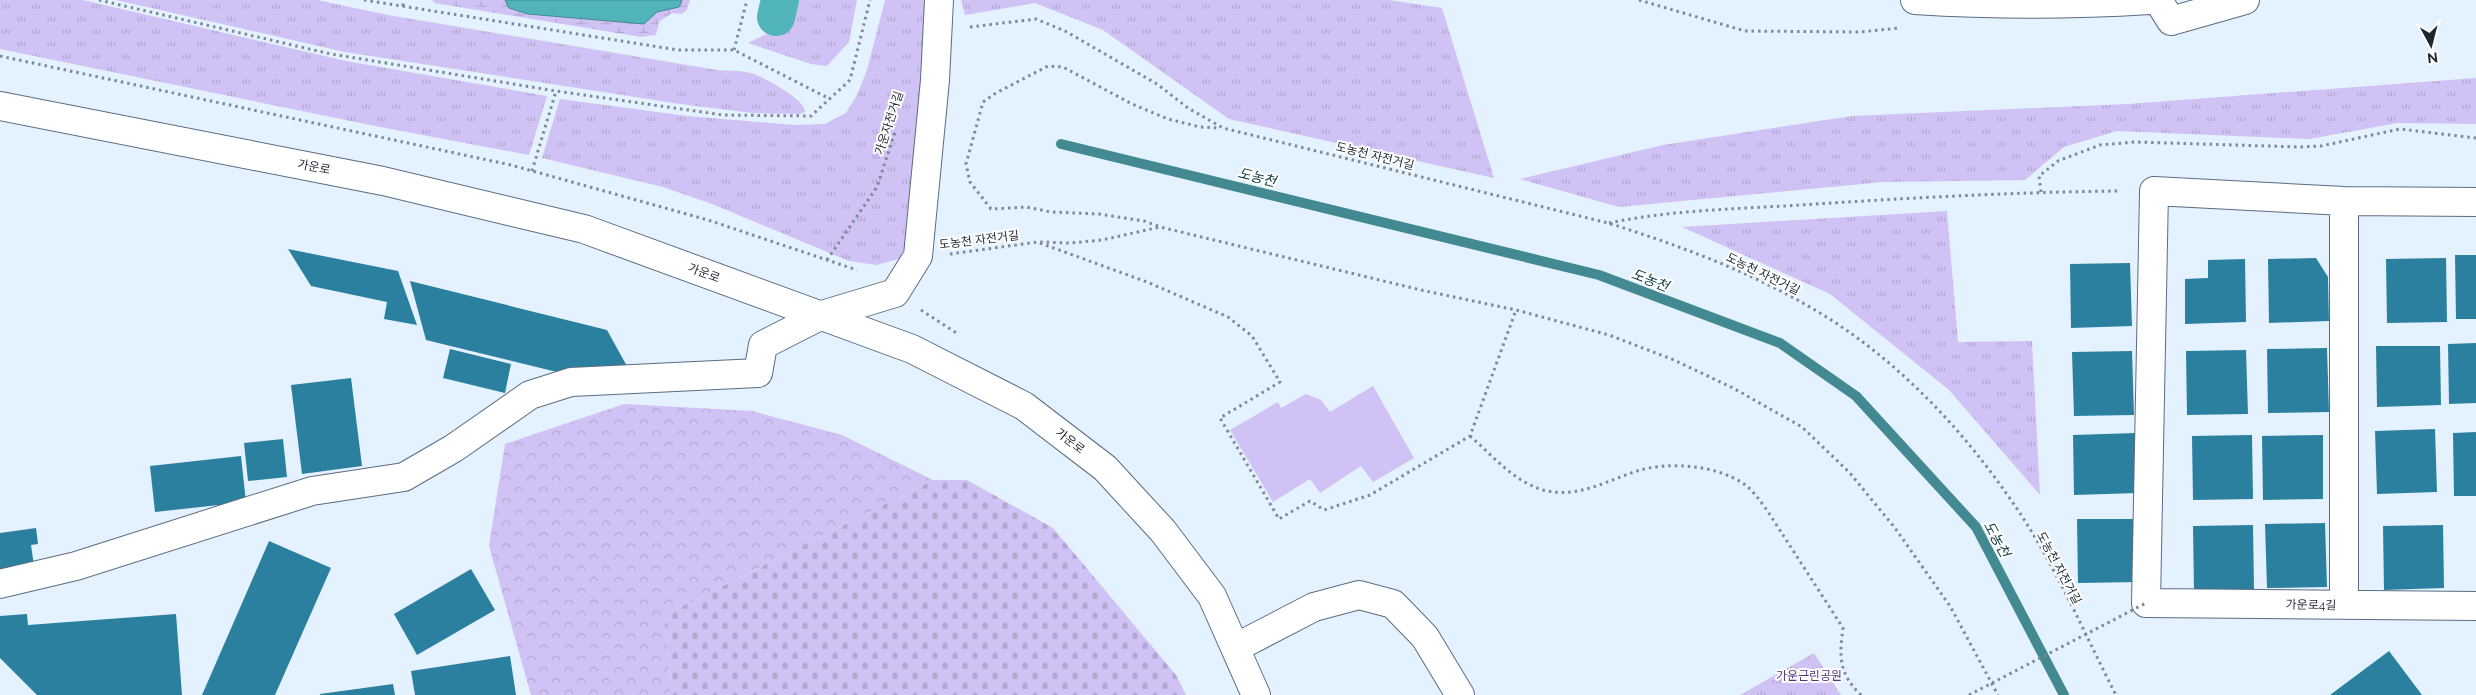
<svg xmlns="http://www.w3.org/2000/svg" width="2476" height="695" font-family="Raleway,'Noto Sans KR',sans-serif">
<defs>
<pattern id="grass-tufts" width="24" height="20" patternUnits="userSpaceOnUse" patternTransform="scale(1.25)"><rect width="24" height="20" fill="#d1c2f5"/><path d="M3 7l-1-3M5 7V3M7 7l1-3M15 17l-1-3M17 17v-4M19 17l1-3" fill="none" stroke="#b3a7d2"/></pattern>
<pattern id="forest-crowns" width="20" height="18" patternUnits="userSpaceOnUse" patternTransform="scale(1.25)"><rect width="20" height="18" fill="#d1c2f5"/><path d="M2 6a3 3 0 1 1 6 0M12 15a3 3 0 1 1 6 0" fill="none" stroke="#b3a7d2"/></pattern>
<pattern id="wetland-marsh" width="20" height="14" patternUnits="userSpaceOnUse" patternTransform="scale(1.25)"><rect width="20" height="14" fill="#d1c2f5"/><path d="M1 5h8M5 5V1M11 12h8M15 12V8" fill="none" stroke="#b3a7d2"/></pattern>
<pattern id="cemetery-stones" width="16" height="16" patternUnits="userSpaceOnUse" patternTransform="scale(1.25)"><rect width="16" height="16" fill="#d1c2f5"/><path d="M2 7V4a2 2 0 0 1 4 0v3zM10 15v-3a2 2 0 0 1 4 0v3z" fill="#b3a7d2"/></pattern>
</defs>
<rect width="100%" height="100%" fill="#e4f1ff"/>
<path fill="url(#grass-tufts)" d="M0,0H83L346,61L547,96L529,155L375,126L0,49Z
M116,0H317L388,15L717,70C729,71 745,70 757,75C768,80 806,100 805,112L800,114L753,113L680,104L345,52Z
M789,0H857L849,42L827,66L811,64L748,43L782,26Z
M885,0H930L907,242L899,259L876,265L849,261L712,204L663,187L542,158L560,99L687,116L795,125L825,124L846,113L857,95L867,70Z
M961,0H1389L1442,8L1494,178L1229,119L1103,30L1035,3L965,15Z
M2476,78V124L2398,123L2309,139L2117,131L2064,147L2025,180L1883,182L1619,207L1520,179L1663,145L1852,116L2128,104Z
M1947,211L1958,342L2032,341L2040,495L1949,390L1830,294L1682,227Z
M1814,653L1841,695H1740Z"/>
<path fill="url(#forest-crowns)" d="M624,404L752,411L842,435L933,480L665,615L672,695H531L489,546L505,444Z"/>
<path fill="url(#wetland-marsh)" d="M432,0H505L509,8L657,12L679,7L682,0H690L687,10L682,14L672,13L659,22L656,35L641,37L435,3Z"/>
<path fill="url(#cemetery-stones)" d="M933,480H967L1053,528L1176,675L1186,695H672L665,615Z"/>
<path fill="#d1c2f5" d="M1373,386L1414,458L1373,482L1361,466L1320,493L1310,479L1273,502L1230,430L1278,402L1281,408L1306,394L1321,400L1330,412Z"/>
<path fill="#52b4bb" stroke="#428991" d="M505,0H682L679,7L657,12L644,24L528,14L509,8Z"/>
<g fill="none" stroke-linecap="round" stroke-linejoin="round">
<path stroke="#428991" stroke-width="10" d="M1061,144L1599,275L1780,343L1856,396L1976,527L2064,695"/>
<path stroke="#52b4bb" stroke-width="38" d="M776,17L780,0"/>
</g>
<path fill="#2c809f" d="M288,249L398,271L417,325L384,319L387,302L311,286Z
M2455,255H2476V319H2456Z
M2316,258L2328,277L2329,321L2269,323L2268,259Z
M2446,258L2447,322L2387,323L2386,259Z
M2245,259L2246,322L2185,324V279L2208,278V260Z
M2130,263L2132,326L2071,328L2070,264Z
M410,281L607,330L628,368L565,374L426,340Z
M2476,343V403L2449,404L2448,344Z
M2376,346H2440L2441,405L2377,407Z
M2327,348L2329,412L2268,413L2267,349Z
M450,349L511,364L505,393L443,378Z
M2246,350L2248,414L2187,415L2186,351Z
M2132,351L2134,415L2074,416L2072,352Z
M351,378L362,466L302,474L291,385Z
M2435,429L2437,492L2377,494L2375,431Z
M2476,432V496H2454L2453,433Z
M2136,433L2138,493L2074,495L2073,435Z
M2252,435L2253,499L2193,500L2192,436Z
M2323,435V499L2263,500L2262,436Z
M283,439L287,477L248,481L244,443Z
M241,456L246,502L155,512L150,466Z
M2077,519H2137L2138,582L2078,583Z
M2325,523L2327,587L2267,588L2265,524Z
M2253,525L2254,589L2194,590L2193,526Z
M2443,525L2444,588L2384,590L2383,526Z
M36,528L38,544L31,545L34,566L0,571V533Z
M269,541L331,568L275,695H202Z
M471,569L495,610L417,655L394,614Z
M27,614L28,625L176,614L182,695H37L0,658V616Z
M2389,651L2422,695H2330Z
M510,656L516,695H415L411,671Z
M393,684L395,695H320V694Z"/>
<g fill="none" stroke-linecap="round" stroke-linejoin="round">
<defs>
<path id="minor" d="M1915,0C1993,5 2071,5 2149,0
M2158,0L2171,21L2245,0
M0,106L383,181L584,229L912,349L1024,406L1105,468L1163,531L1212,596L1256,695
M2344,201V605
M2476,202L2344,201L2154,191L2146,603L2476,606
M0,584L76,566L312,491L404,477L454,448L530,395L571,382L758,373L763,345L822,315L895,293L918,256L935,80L939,0
M1235,648L1314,607L1359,595L1393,604L1425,637L1460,695"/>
</defs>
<use href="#minor" stroke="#5a6d81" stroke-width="30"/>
<path stroke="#7e8994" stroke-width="3" stroke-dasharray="2.5 4" stroke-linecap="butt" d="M99,0L331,54L556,91L723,115L811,116L850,80L870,0
M364,0L678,50H734L830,99
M1639,0L1745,31L1860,32L1899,28
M403,6V0
M970,27L1036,19L1065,31L1157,84L1188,108L1223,128L1608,223C1681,246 1754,273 1820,313C1893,357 1957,423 2006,493C2051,555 2081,627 2116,695
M734,50L747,0
M0,56L511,165L708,220L857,270
M532,171L556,91
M2041,192L2039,176L2058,161L2100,145L2135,142L2300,147L2321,146L2400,129L2476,138
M1609,223C1672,210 1736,209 1801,205C1907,198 2014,192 2121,191
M1158,226L1144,221L1099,214L1051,212L1026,207L991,209L970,182L966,164L983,102L996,93L1048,66L1063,67L1132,104L1168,119L1200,127L1220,128
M1040,243L1147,282L1228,317L1252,336L1280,382L1220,418L1279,519L1310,501L1324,510L1370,495L1470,436L1516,310
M950,254L1038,242L1070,243L1102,240L1160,227L1421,290L1516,310L1609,335L1674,360L1733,388L1802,427L1849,472L1895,528L1950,606L1998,695
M827,260L877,187L896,129
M921,310L958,334
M1470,436C1492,455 1513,481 1543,490C1577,499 1606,481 1637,471C1669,461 1716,465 1744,484C1759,495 1773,520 1783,535C1803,566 1823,597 1843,628C1839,657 1839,674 1861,695"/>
<use href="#minor" stroke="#fff" stroke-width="28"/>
<path stroke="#7e8994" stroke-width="3" stroke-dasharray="2.5 4" stroke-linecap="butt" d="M1969,695L2146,603"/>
</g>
<g text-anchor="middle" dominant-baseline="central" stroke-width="4" stroke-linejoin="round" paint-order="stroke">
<g font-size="12" fill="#1e262e" stroke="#fff">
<text transform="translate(889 123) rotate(-72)">가운자전거길</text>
<text transform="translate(1375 156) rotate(14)">도농천 자전거길</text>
<text transform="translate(314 167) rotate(11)">가운로</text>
<text transform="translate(979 240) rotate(-7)">도농천 자전거길</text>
<text transform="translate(704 273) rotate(20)">가운로</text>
<text transform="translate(1763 274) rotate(26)">도농천 자전거길</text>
<text transform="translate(1070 441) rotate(38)">가운로</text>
<text transform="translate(2059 568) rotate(62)">도농천 자전거길</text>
<text transform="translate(2311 605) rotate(1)">가운로4길</text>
</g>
<g font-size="12" fill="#523680" stroke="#fff">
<text x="1809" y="676">가운근린공원</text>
</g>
<g font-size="14" font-style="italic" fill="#09393c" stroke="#fff">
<text transform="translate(1257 177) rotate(14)">도농천</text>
<text transform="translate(1650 280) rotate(21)">도농천</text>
<text transform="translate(1997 539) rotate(61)">도농천</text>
</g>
</g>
<g transform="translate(2431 45) rotate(173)" stroke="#ffffff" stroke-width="4" paint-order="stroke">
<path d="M0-4L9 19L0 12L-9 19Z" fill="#1e262e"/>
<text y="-8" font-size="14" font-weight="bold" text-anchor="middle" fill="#1e262e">N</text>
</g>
</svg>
